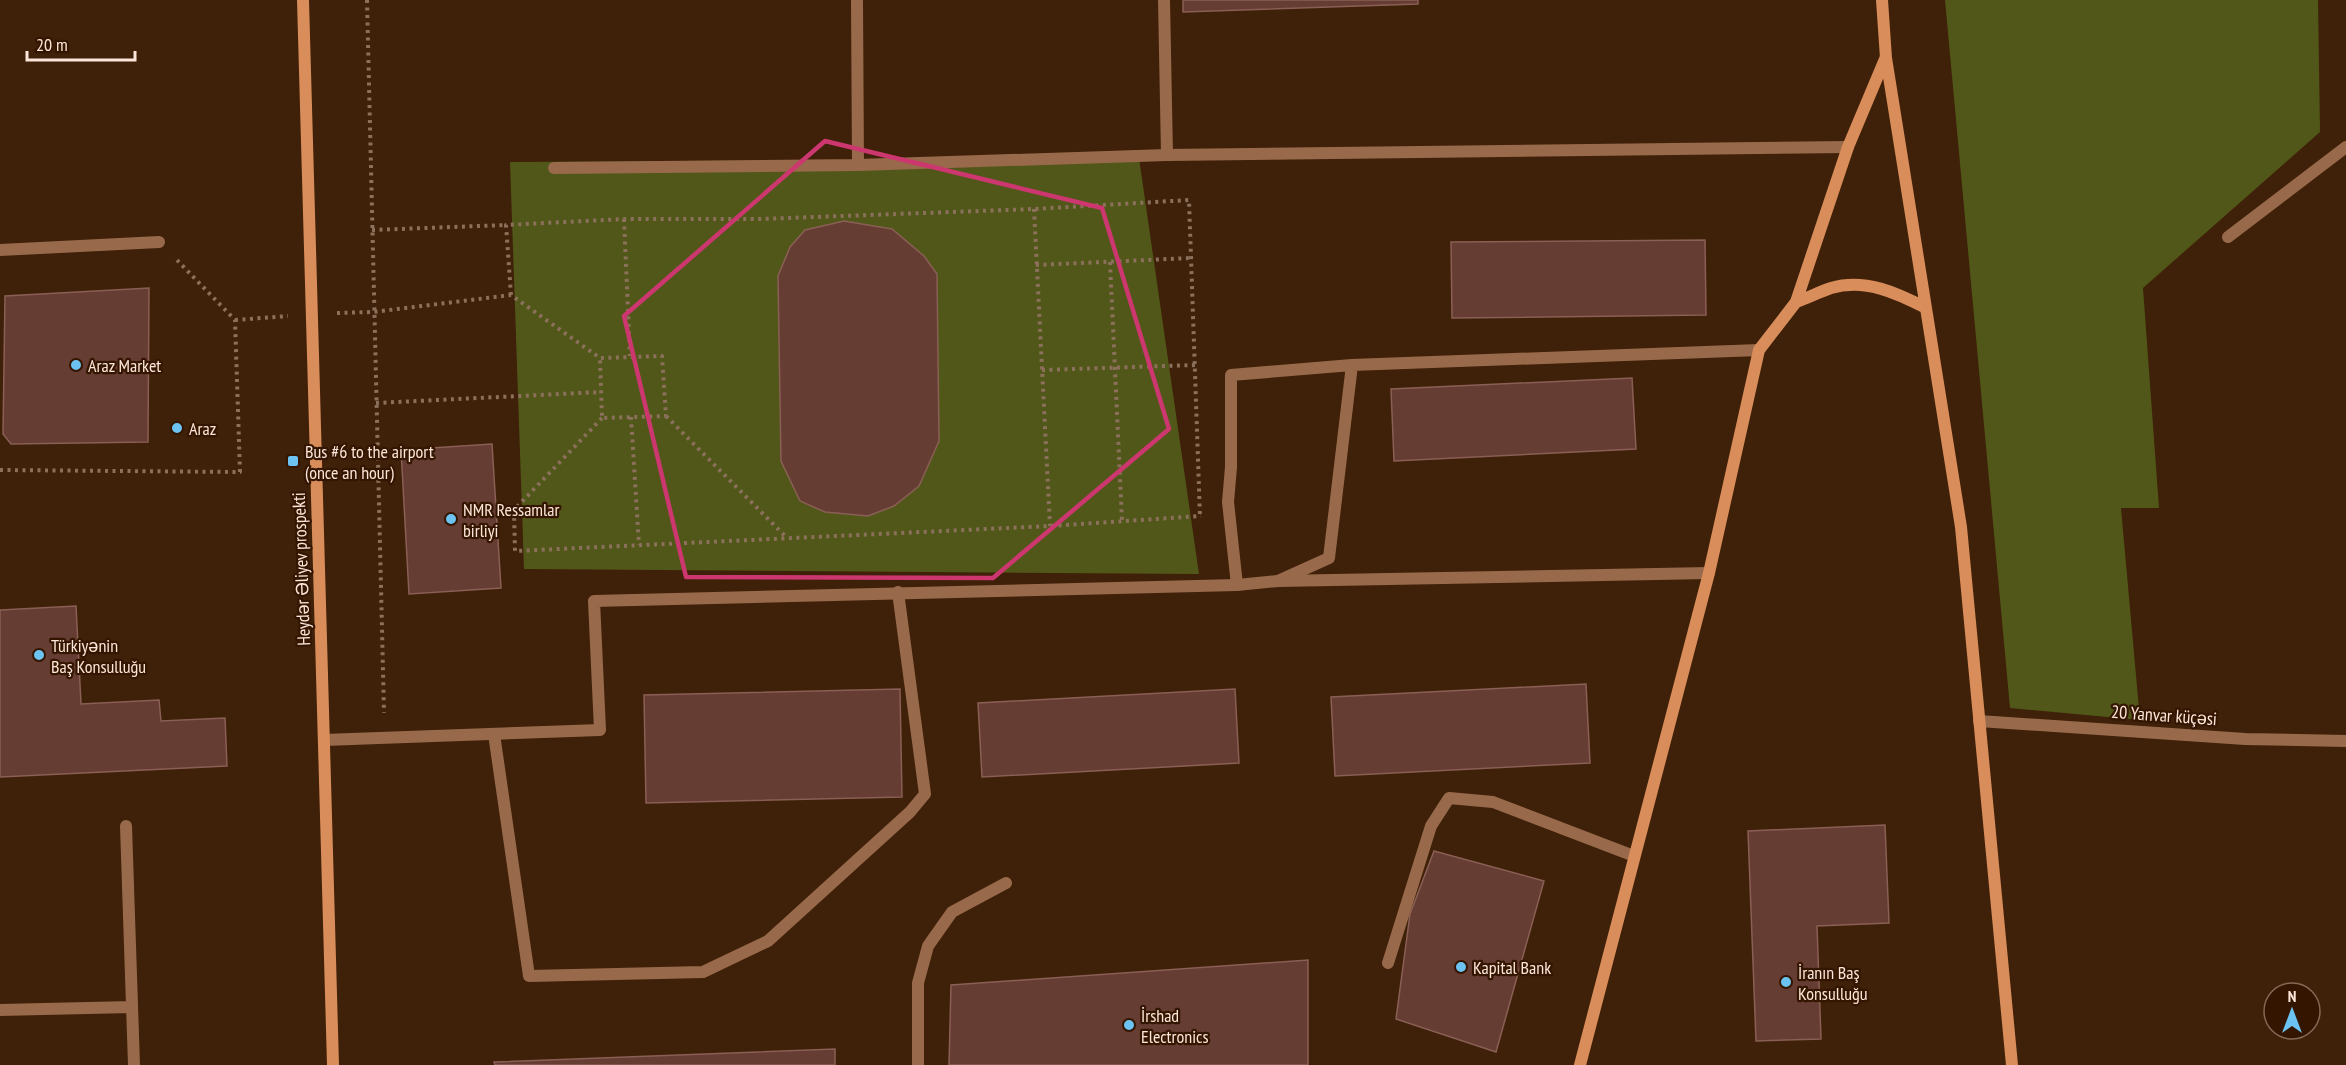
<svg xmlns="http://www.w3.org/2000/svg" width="2346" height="1065" font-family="'PT Sans Narrow',sans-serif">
<rect width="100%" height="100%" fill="#3f2008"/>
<path fill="#515718" d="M1945,0H2318L2320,132L2143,288L2159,508H2121L2140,720L2010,708Z
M1139,158L1199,574L524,569L510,162Z"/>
<path fill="#653d33" stroke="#8a5f55" stroke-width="1.5" d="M1183,0H1418V4L1183,12Z
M844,221L892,229L924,256L937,274L939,441L919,486L894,506L868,516L825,512L800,501L781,461L778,276L790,247L805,230Z
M1705,240L1706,315L1452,318L1451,242Z
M149,288L148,442L11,444L3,434L5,296Z
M1632,378L1636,449L1394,461L1391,389Z
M492,444L501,588L409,594L401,450Z
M76,606L81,704L159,700L161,721L225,718L227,766L0,777V610Z
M1586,684L1590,763L1335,776L1331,697Z
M900,689L902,797L646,803L644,695Z
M1235,689L1239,763L982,777L978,703Z
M1885,825L1889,923L1817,926L1821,1039L1756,1041L1748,831Z
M1434,851L1544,881L1496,1052L1396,1019L1410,914Z
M1308,960V1065H949L951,985Z
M835,1049V1065H495L494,1062Z"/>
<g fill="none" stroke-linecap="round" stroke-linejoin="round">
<path stroke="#8b705c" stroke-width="4" stroke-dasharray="3 4.5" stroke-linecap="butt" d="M367,0L384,713
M1034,209L1050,526
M624,219L630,356
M372,230L506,225
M1110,262L1122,521
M1036,265L1191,258
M511,295L506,225L624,219H760L1034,209L1189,200L1200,517
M337,313L373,312L511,295L600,358L662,356L666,416L602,418L600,358
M235,320L288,316
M1042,370L1196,365
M376,403L601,392
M666,416L787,538
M631,417L639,545
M602,418L514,510L515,551L1050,526L1201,516
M0,470L240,472L235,320L175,258"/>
<path stroke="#986a4b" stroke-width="12" d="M2228,237L2346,147
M1278,581L1329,558L1352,365
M1237,585L1228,502L1231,467V375L1352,365L1759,350
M494,734L529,976L703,972L768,941L910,812L925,794L898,592
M126,826L134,1065
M1388,963L1431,826L1449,798L1493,802L1634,856
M0,1010L132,1007
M918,1065V983L928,946L952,912L1006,883"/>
<path stroke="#986a4b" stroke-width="12" d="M857,0L858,165
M1164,0L1167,155
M554,168L858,165L1167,155L1848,147
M0,250L159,242
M1979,721L2245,739L2346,741
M324,740L600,730L594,601L1237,585L1278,581L1709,573"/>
<path stroke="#d88d5a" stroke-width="12" d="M303,0L333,1065
M1882,0L1886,58L1961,527L2012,1065
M1796,302C1808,298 1819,292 1831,288C1865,278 1897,293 1926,308
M1580,1065L1709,573L1759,350L1796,302L1848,147L1885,59"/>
</g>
<path fill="none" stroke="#cb376e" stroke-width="4.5" stroke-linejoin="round" d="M825,141L1102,208L1169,429L993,578L686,577L624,316Z"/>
<g fill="#6cc3f2" stroke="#341600" stroke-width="2">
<circle cx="76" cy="365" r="6"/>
<circle cx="177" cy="428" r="6"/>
<rect x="287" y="455" width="12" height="12" rx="3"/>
<circle cx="451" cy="519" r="6"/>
<circle cx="39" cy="655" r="6"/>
<circle cx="1461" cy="967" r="6"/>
<circle cx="1786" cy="982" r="6"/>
<circle cx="1129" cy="1025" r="6"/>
</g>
<g text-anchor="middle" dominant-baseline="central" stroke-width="4.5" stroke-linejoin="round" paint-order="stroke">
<g font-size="18" fill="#fce6d9" stroke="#341600" text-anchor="start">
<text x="88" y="365">Araz Market</text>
<text x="189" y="428">Araz</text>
<text x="305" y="451">Bus #6 to the airport<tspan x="305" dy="21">(once an hour)</tspan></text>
<text x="463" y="509">NMR Ressamlar<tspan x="463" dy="21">birliyi</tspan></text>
<text x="51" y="645">Türkiyənin<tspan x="51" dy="21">Baş Konsulluğu</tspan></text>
<text x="1473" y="967">Kapital Bank</text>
<text x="1798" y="972">İranın Baş<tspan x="1798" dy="21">Konsulluğu</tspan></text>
<text x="1141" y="1015">İrshad<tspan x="1141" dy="21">Electronics</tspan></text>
</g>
<g font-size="18" fill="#fce6d9" stroke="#341600">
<text transform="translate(301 569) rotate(-92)">Heydər Əliyev prospekti</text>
<text transform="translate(2164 715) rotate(4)">20 Yanvar küçəsi</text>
</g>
</g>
<g transform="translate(2292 1011)"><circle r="28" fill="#341600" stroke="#846957" stroke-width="1.5"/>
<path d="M0-4.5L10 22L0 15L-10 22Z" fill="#6cc3f2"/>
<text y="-9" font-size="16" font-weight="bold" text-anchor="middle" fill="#fce6d9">N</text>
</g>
<path d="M27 51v9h108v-9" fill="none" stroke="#fce6d9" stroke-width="3"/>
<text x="36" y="51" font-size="18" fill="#fce6d9" stroke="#341600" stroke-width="4.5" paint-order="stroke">20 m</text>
</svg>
